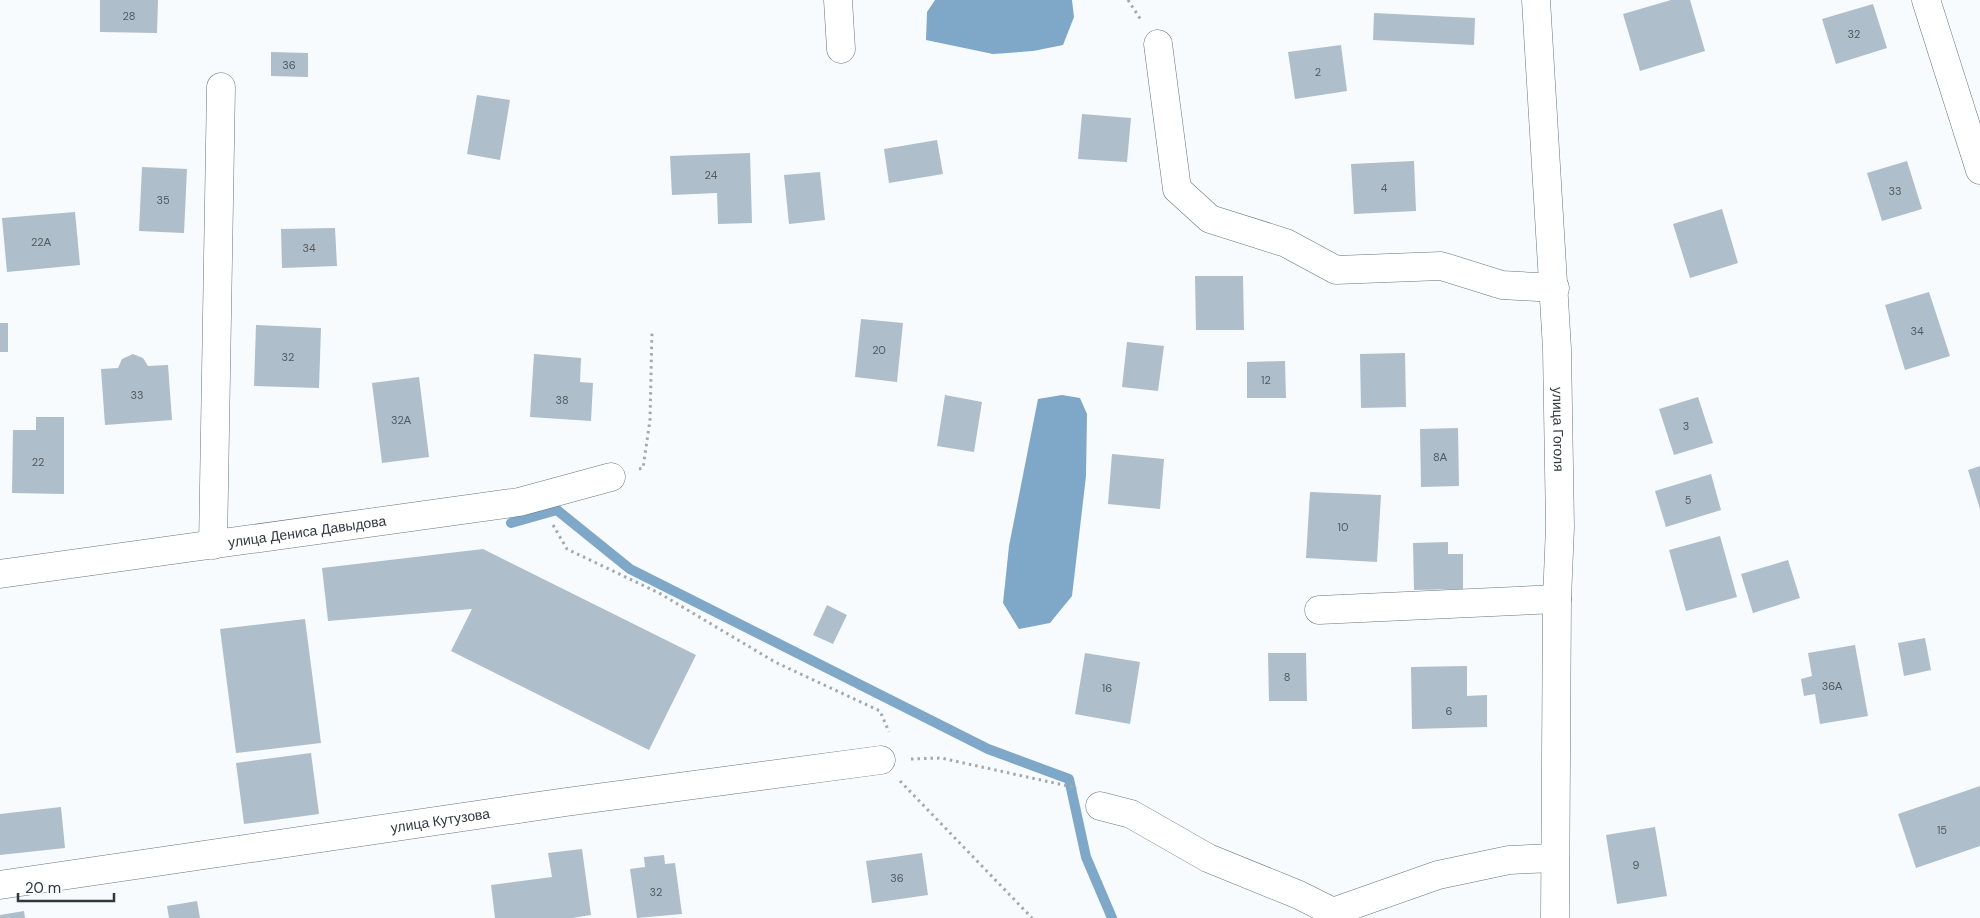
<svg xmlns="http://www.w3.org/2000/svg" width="1980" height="918" font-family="'DM Sans',sans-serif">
<rect width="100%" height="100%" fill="#f7fbfd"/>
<path fill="#7ea7c8" d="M935,0H1072L1074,17L1063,45L1033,51L993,54L926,40L927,12Z
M1062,395L1080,398L1087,414L1086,476L1072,596L1050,623L1019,629L1003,603L1009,546L1038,399Z"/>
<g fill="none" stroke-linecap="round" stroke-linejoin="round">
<path stroke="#7ea7c8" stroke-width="10" d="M511,523L557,510L630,569L988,749L1069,779L1086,857L1112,918"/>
</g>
<path fill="#aebecb" d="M100,0H158L157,33L100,32Z
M1671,0H1690L1705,51L1640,71L1623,14Z
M1873,4L1887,48L1836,64L1822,19Z
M1374,13L1475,18L1474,45L1373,40Z
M1341,45L1347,91L1295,99L1288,52Z
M271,52L308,53V77L271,76Z
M477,95L510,100L500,160L467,154Z
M1082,114L1131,118L1127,162L1078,159Z
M937,140L943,174L889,183L884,149Z
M750,153L752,223L718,224L717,193L672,195L670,156Z
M1414,161L1416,211L1354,214L1351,164Z
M1907,161L1922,209L1882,221L1867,173Z
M142,167L187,169L184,233L139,231Z
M820,172L825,220L789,224L784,175Z
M1722,209L1738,263L1690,278L1673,224Z
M75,212L80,265L7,272L2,218Z
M335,228L337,266L282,268L281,229Z
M1195,276H1243L1244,330H1196Z
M1929,292L1950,356L1905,370L1885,305Z
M861,319L903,323L897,382L855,377Z
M0,323H8V352H0Z
M256,325L321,328L319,388L254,386Z
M1127,342L1164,346L1158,391L1122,387Z
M1405,353L1406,407L1361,408L1360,354Z
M133,354L143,358L148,366L168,365L172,420L105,425L101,369L118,368L122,359Z
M534,354L581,358L580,382L593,383L591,421L530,417Z
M1285,361L1286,398H1247V362Z
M419,377L429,457L382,463L372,383Z
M945,395L982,402L974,452L937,446Z
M1698,397L1713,443L1674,455L1659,409Z
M36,417H64V494L12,493L13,430H36Z
M1458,428L1459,486L1421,487L1420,429Z
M1112,454L1164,459L1160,509L1108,504Z
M1980,466V509L1968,470Z
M1711,474L1721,510L1666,527L1655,491Z
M1310,492L1381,495L1377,562L1306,558Z
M1720,536L1737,597L1686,611L1669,550Z
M1448,542V554H1463V589L1414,590L1413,543Z
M483,549L696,655L649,750L451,651L472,609L328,621L322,568Z
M1788,560L1800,598L1753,613L1741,574Z
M827,605L847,615L833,644L813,635Z
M305,619L321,743L236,753L220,629Z
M1925,638L1931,670L1904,676L1898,643Z
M1855,645L1868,716L1820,724L1815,694L1804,696L1801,679L1812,676L1808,653Z
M1085,653L1140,662L1130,724L1075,714Z
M1268,653H1306L1307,701H1269Z
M1467,666V696L1487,695V727L1412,729L1411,667Z
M311,753L319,814L244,824L236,763Z
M1980,786V846L1916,868L1898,814Z
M61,807L65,848L0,855V814Z
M1655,827L1667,896L1617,904L1606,835Z
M582,849L591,915L572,918H495L491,885L552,877L548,853Z
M922,853L928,895L872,903L866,861Z
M664,855L665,864L675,863L682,914L637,918L630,869L645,867L644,857Z
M197,901L200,918H169L167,906Z
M24,911L25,918H0V915Z"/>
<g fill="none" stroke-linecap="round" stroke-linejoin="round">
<defs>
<g id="minor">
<path d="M838,0L841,49"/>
<path id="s1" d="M1536,0L1557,349L1560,527L1557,599L1555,918"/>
<path d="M1926,0L1980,170"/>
<path d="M1158,44L1177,189L1210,219L1286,243L1336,270L1441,266L1502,285L1555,288"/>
<path d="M213,545L221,87"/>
<path id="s2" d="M0,574L519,502L611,477"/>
<path d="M1319,610L1557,599"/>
<path d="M1100,806L1131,814L1208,858L1299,895L1333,912L1438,875L1509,860L1555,858"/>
<path id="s3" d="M0,885L566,802L881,760"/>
</g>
</defs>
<use href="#minor" stroke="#667581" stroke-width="29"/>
<path stroke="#a3a9ac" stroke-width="3" stroke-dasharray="2.5 4" stroke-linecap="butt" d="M1128,0L1141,20
M639,469L643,468L650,420L652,331
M553,525L567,549L659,593L775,662L880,711L889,732
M911,759L941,758L1077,788
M900,781L1032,918"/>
<use href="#minor" stroke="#fff" stroke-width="28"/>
</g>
<g text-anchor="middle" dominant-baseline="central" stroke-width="4" stroke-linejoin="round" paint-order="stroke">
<g font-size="11" fill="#505a60">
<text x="129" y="16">28</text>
<text x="1854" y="34">32</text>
<text x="289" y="65">36</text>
<text x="1318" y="72">2</text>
<text x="711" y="175">24</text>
<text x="1384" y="188">4</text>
<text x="1895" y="191">33</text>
<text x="163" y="200">35</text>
<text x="41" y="242">22А</text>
<text x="309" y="248">34</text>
<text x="1917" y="331">34</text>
<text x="879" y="350">20</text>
<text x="288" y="357">32</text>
<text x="1266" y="380">12</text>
<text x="137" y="395">33</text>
<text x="562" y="400">38</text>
<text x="401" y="420">32А</text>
<text x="1686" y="426">3</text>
<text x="1440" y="457">8А</text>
<text x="38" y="462">22</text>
<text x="1688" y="500">5</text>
<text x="1343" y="527">10</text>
<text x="1287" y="677">8</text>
<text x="1832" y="686">36А</text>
<text x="1107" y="688">16</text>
<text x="1449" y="711">6</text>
<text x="1942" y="830">15</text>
<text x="1636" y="865">9</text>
<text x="897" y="878">36</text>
<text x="656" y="892">32</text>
</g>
<g font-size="14" fill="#31383d" stroke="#f7fbfd">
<text stroke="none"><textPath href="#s1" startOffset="430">улица Гоголя</textPath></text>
<text stroke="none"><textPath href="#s2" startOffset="310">улица Дениса Давыдова</textPath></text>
<text stroke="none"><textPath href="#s3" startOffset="445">улица Кутузова</textPath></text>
</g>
</g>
<path d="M18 893v8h96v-8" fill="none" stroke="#31383d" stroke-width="2.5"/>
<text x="25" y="893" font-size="15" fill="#31383d" stroke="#f7fbfd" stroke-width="4" paint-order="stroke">20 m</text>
</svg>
